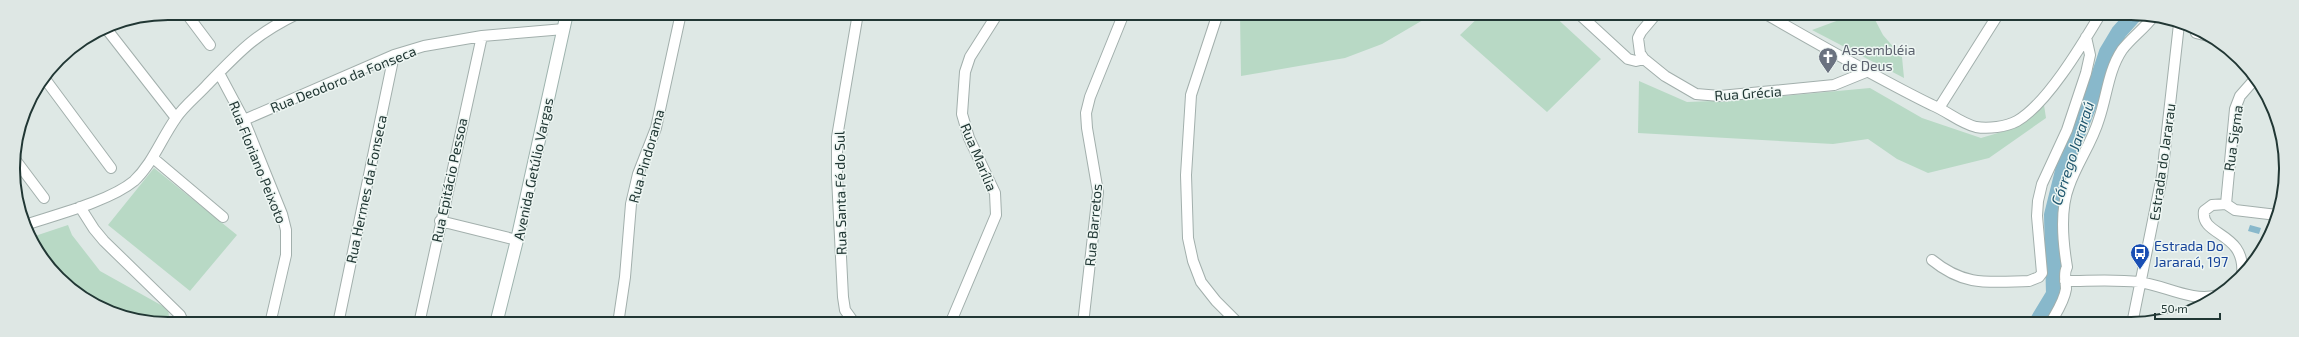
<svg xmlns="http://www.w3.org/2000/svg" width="2299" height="337" font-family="'Exo 2',sans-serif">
<rect width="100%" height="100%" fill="#dee8e5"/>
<path fill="#b8d9c5" d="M1243,13H1435L1382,44L1345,58L1241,76L1240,15Z
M1483,13H1551L1601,59L1547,112L1460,35Z
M1858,13L1872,14L1883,35L1902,57L1904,78L1812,30Z
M1639,81L1687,102L1739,100L1870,88L1922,118L1981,138L2015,128L2044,105L2046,118L1989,158L1928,173L1897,159L1868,139L1833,144L1638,133Z
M154,168L237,235L190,291L108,225Z
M68,225L72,235L100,271L168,309L170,324H158L100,308L52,271L32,237Z"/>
<path fill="#88b8cb" d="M2250,225L2261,228L2259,234L2248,231Z"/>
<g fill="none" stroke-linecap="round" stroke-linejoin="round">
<path stroke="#88b8cb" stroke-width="16" d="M2036,324L2054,294L2052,215L2064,167L2092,97L2107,52L2119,32L2136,13"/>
<defs>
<path id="street" d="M186,13L210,45
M1218,13L1191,95L1186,175L1188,238L1193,261L1201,282L1216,301L1239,324
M1578,13L1628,59L1636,61L1644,59
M1657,13L1641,32L1638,38L1640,53L1644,59L1665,76L1696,94L1720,96L1834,85L1866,72
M1764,13C1820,45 1875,77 1932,105C1947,111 1960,123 1976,127C1988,129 2006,127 2017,121C2047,104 2083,43 2101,13
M105,27L176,118
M2196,33L2208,36
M219,73L244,120L282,214L286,230V255L270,324
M45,79L111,168
M1939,108L1999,13
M244,120L394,55L424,46L482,36L564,29
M14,158L44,198
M153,158L223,217
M2226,204L2235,109L2240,96L2255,79
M80,207L94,229L104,241L180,315L184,324
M440,221L517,240
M25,225C55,215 110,201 134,181C153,163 161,139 176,118C184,106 197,96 207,85C240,51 255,34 299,13
M1932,260C1965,287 1989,282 2029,281L2039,277L2042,273L2037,216L2038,201L2042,184L2067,130L2086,73L2090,55L2086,37
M2242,276C2247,231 2200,237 2204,211L2212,205L2226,204L2235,210L2277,215
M2065,281C2090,281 2115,279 2139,282C2164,285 2193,303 2218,295
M338,324L394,55
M419,324L482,36
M618,324L625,277L631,204L638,174L656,128L681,13
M855,324L845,310L843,297L837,177V137L858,13
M950,324L996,215L995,193L969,138L962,114L965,72L970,57L998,13
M1083,324L1098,192L1087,128L1086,113L1090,97L1124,13
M2050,324C2056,313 2064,302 2066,289C2066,281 2063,274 2067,267C2063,243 2060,209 2069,186C2077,163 2092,143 2099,119C2107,96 2108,71 2122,50C2131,38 2144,29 2153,17
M2132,324L2162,176L2179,24"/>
<path id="secondary" d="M496,324L517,240L567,13"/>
</defs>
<use href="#street" stroke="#a2afac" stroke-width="12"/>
<use href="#secondary" stroke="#9eb3ae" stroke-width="14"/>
<use href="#street" stroke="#fff" stroke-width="10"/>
<use href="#secondary" stroke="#fff" stroke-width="12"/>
</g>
<defs>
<symbol id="church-pin" viewBox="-11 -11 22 30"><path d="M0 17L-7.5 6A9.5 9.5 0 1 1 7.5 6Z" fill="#6b7280" stroke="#eef6f3"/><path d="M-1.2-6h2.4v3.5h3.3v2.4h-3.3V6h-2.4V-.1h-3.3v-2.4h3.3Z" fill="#fff"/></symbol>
<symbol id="bus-pin" viewBox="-11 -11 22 30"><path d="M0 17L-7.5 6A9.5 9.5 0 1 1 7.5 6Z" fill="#1a4fb4" stroke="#eef6f3"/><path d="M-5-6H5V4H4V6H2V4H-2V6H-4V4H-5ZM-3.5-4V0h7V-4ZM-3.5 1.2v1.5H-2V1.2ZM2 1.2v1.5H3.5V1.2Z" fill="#fff"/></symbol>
</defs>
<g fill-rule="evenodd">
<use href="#church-pin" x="1817" y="46" width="22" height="30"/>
<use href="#bus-pin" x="2129" y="242" width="22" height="30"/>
</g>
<g text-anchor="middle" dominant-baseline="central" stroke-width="3" stroke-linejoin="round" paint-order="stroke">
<g font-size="14" fill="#5b616d" stroke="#eef6f3" text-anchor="start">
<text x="1842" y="49">Assembléia<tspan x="1842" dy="16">de Deus</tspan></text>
</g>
<g font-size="14" fill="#213734" stroke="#eef6f3">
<text transform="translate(343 79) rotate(-22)">Rua Deodoro da Fonseca</text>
<text transform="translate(1748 93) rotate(-4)">Rua Grécia</text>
<text transform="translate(2233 138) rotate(-82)">Rua Sigma</text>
<text transform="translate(646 156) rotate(-74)">Rua Pindorama</text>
<text transform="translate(979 157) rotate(67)">Rua Marília</text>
<text transform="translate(258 162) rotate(68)">Rua Floriano Peixoto</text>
<text transform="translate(2162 162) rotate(-82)">Estrada do Jararau</text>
<text transform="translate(533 169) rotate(-78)">Avenida Getúlio Vargas</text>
<text transform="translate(449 180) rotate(-78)">Rua Epitácio Pessoa</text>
<text transform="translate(366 189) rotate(-78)">Rua Hermes da Fonseca</text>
<text transform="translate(840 193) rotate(-91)">Rua Santa Fé do Sul</text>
<text transform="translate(1093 225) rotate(-85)">Rua Barretos</text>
</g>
<g font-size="14" fill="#164399" stroke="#eef6f3" text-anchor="start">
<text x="2154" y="245">Estrada Do<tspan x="2154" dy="16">Jararaú, 197</tspan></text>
</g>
<g font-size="15" font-style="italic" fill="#1f566e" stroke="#eef6f3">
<text transform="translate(2072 153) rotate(-72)">Córrego Jararaú</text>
</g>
</g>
<path d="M0 0H2299V337H0ZM168 20H2131A148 148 0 0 1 2279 168V169A148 148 0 0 1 2131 317H168A148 148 0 0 1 20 169V168A148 148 0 0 1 168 20Z" fill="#dee7e4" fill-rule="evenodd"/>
<path fill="none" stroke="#213734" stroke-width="2" d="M168 20H2131A148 148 0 0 1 2279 168V169A148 148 0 0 1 2131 317H168A148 148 0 0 1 20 169V168A148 148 0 0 1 168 20Z"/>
<path d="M2155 313v6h65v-6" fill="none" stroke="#213734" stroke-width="2"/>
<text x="2161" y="313" font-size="12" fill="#213734" stroke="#eef6f3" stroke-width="3" paint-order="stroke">50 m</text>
</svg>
